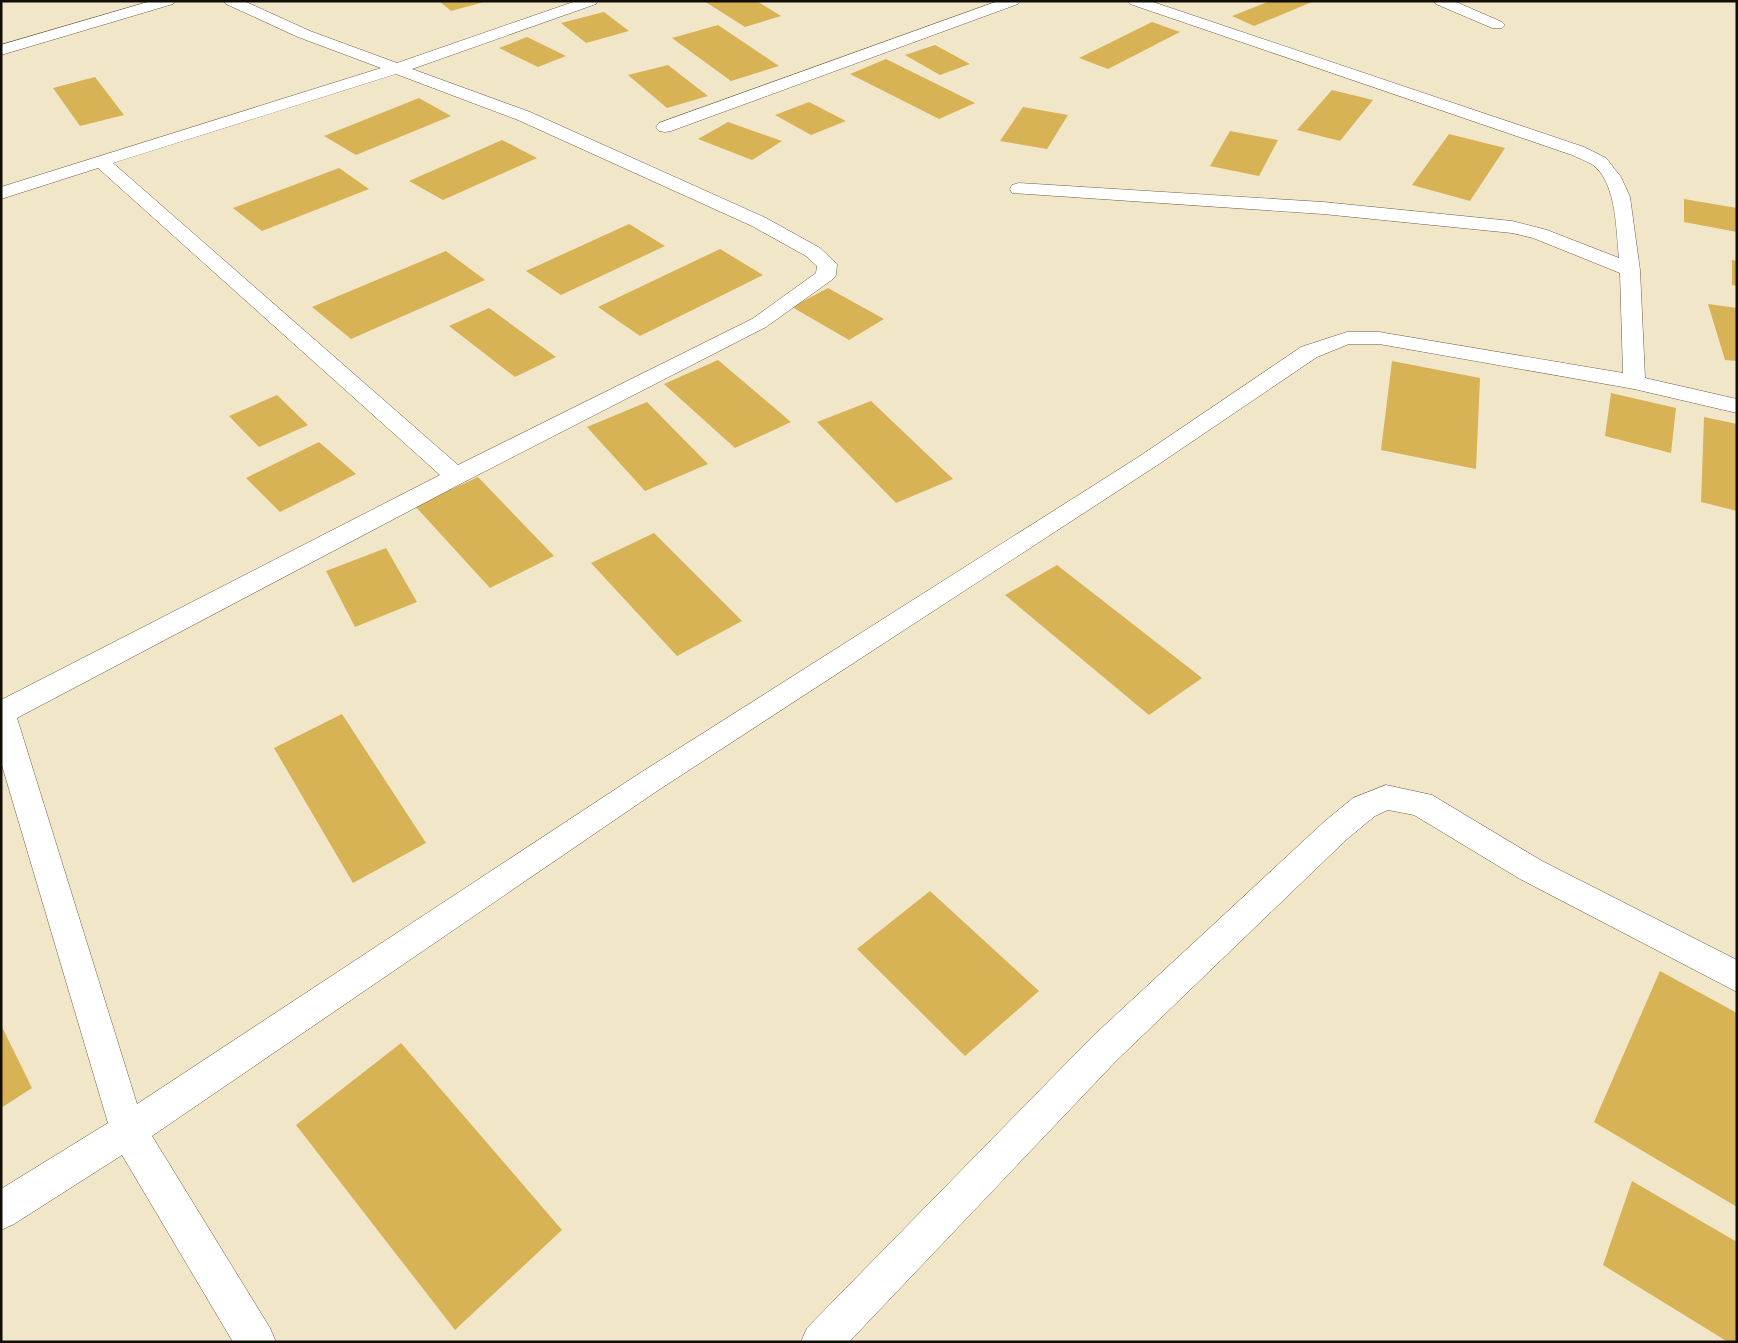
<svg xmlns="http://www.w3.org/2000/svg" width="1738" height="1343" font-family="Roboto,sans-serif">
<rect width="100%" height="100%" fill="#f2e6c9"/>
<path fill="#d8b355" d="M439,1H483L484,2L451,11Z
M704,1H757L781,16L745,27Z
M1270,1H1309L1312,2L1254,26L1232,16Z
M604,12L629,31L586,43L561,23Z
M1152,22L1180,32L1108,69L1079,58Z
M718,25L779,66L731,81L672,38Z
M527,37L566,56L538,67L499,48Z
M935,45L970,64L940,75L905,55Z
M886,59L975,103L939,119L850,74Z
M668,65L708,96L667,108L628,75Z
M95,77L124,115L80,126L53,88Z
M1332,90L1373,100L1340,141L1297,130Z
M419,98L451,116L356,155L324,136Z
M809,102L846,121L811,135L775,115Z
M1023,107L1068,115L1047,149L1000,141Z
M728,122L782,141L752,160L698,139Z
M1230,131L1278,140L1259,176L1210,166Z
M1449,134L1505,148L1470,201L1412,185Z
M502,140L537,158L443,200L409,181Z
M339,168L369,189L262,231L233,208Z
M1684,199L1737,208V232L1684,222Z
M629,224L665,246L561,295L526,271Z
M720,249L763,275L640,336L598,307Z
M446,251L485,280L351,339L312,307Z
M1732,260L1737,261V286L1732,285Z
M828,288L884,319L849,340L792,307Z
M1708,304L1737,308V361L1725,360Z
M489,308L556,357L515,377L449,326Z
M718,360L791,422L735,448L664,384Z
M1392,361L1480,378L1476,469L1381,450Z
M1611,393L1676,408L1671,453L1605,436Z
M277,395L308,425L259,447L229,416Z
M871,401L953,479L896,503L817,422Z
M647,402L708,464L645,491L587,427Z
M1704,417L1737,424V511L1701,502Z
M319,442L356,474L280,512L246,478Z
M478,477L554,556L490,588L415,506Z
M654,533L742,621L677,656L591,563Z
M386,548L417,602L355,627L326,571Z
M1057,565L1202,678L1149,715L1005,595Z
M342,714L426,843L353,883L274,748Z
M930,891L1039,991L965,1056L857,949Z
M1660,971L1737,1013V1207L1594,1122Z
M1,1025L32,1088L1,1108Z
M401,1043L562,1230L455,1330L296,1125Z
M1632,1181L1737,1242V1342H1728L1603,1265Z"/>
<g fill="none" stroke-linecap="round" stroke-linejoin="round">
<defs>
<path id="minor" d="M151,1H175L173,4L1,55V45Z
M224,1H244L310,31L397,63L576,1H598L596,4L412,69L530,112L766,218L820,248L837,264L836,275L833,279L766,327L464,482L17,718L137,1104L637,775L1140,456L1301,347L1347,332H1379L1623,373L1620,273L1533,238L1512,233L1323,214L1012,193L1010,189L1012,185L1019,183L1323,202L1512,221L1547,230L1619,258C1616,232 1617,183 1593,165C1587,161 1578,158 1572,155L1130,4L1128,1H1150L1584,147L1606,158L1621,177L1630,197L1640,270L1645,378L1737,399V413L1634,389L1379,344H1349L1317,357L1156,466L657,791L152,1136L270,1328L276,1342H233L122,1155L14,1224L1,1230V1189L108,1123L1,762V700L440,475L98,168L1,199V187L381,68L298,37L226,4ZM396,74L518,120L752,226L806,256L817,266L816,273L752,319L458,465L113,163Z
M998,1H1020L1018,4L671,131L665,132L659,131L656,127L659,123Z
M1434,1H1454L1502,22L1505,25L1502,28H1492L1436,4Z
M1386,785L1432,795L1542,861L1737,960V992L1520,879L1414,815L1388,810L1375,816L1347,839L1116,1061L849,1342H801L807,1328L1092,1037L1325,821L1353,798Z"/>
</defs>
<use href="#minor" stroke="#685e45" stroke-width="1"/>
<use href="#minor" fill="#fff" fill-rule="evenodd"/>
</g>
<rect width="1738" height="1343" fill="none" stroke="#110d04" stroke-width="5"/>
</svg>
